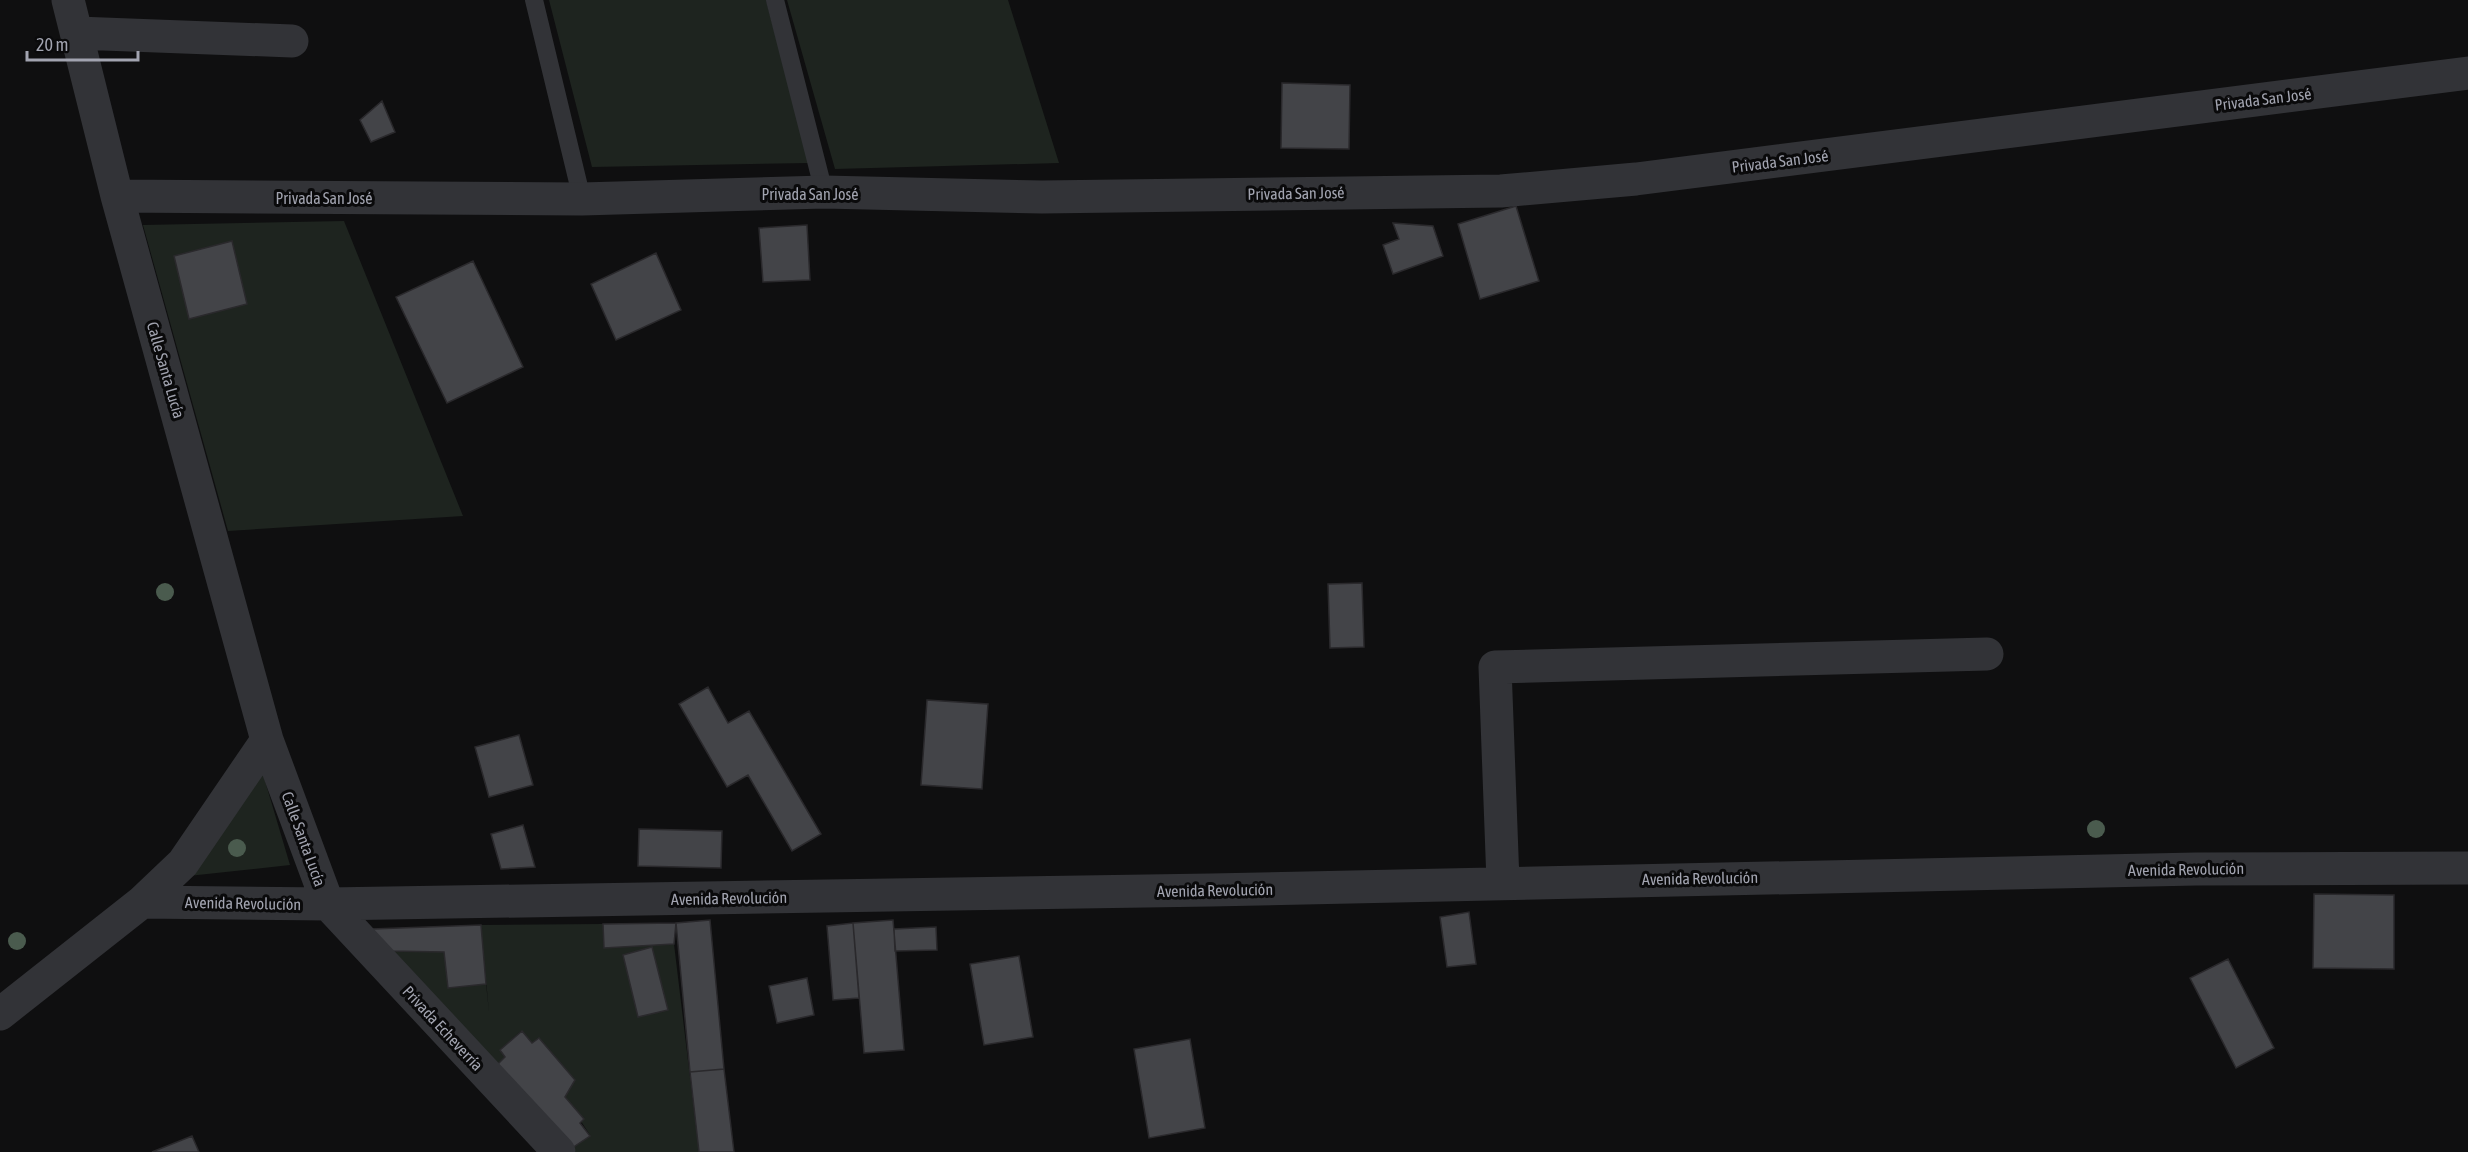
<svg xmlns="http://www.w3.org/2000/svg" width="2468" height="1152" font-family="'Asap Condensed',sans-serif">
<rect width="100%" height="100%" fill="#0f0f10"/>
<path fill="#1e241f" d="M549,0H766L809,163L592,167Z
M787,0H1008L1059,163L835,169Z
M344,221L463,516L228,531L143,225Z
M260,764L290,865L179,877Z
M603,924L604,948L674,944L699,1152H576L572,1148L590,1135L565,1097L575,1080L539,1038L532,1043L521,1031L500,1050L505,1057L495,1067L388,951L444,952L448,988L486,984L489,1012L481,925Z"/>
<path fill="#434448" stroke="#2a292c" stroke-width="1.5" d="M1282,83L1350,85L1349,149L1281,148Z
M382,101L395,132L371,142L360,120Z
M1516,206L1539,281L1480,299L1458,224Z
M1393,223L1433,226L1443,256L1393,274L1383,245L1399,239Z
M807,225L810,280L763,282L759,228Z
M232,241L247,304L189,319L174,256Z
M656,253L681,310L616,340L591,284Z
M473,261L523,367L447,403L396,297Z
M1362,583L1364,647L1330,648L1328,584Z
M708,687L728,723L749,711L821,834L792,851L748,775L727,787L679,704Z
M927,700L988,704L982,789L921,785Z
M519,735L533,785L489,797L475,747Z
M523,825L535,867L501,869L491,834Z
M639,829L722,831L721,868L638,866Z
M2314,894L2394,895V969L2313,968Z
M1469,912L1476,964L1447,967L1440,917Z
M710,920L724,1069L690,1072L676,923Z
M893,920L904,1050L864,1053L853,923Z
M676,923L674,944L604,948L603,924Z
M853,923L859,998L833,1000L827,926Z
M481,925L486,984L448,988L444,952L388,951L372,929Z
M936,927L937,950L895,951L894,929Z
M652,947L668,1010L638,1017L623,955Z
M1019,956L1033,1037L984,1045L970,964Z
M2228,959L2274,1048L2236,1068L2190,978Z
M807,978L814,1015L777,1023L769,986Z
M522,1031L532,1043L539,1038L575,1080L565,1097L584,1119L580,1123L590,1136L572,1148L495,1067L505,1057L500,1050Z
M1190,1039L1205,1128L1149,1138L1134,1049Z
M724,1069L734,1152H699L690,1072Z
M192,1136L199,1152H152Z"/>
<g fill="none" stroke-linecap="round" stroke-linejoin="round">
<path stroke="#323337" stroke-width="18" d="M534,0L582,199
M775,0L824,192"/>
<path stroke="#323337" stroke-width="33" d="M68,0L117,196L267,740L328,904L559,1152
M77,33L292,41
M117,196L582,199L824,192L1042,197L1501,191L1636,179L2468,73
M1503,882L1495,667L1987,654
M142,902L183,863L267,740
M0,1014L142,902L328,904L1211,890L2196,869L2468,868"/>
</g>
<g fill="#4a5b4e">
<circle cx="165" cy="592" r="9"/>
<circle cx="2096" cy="829" r="9"/>
<circle cx="237" cy="848" r="9"/>
<circle cx="17" cy="941" r="9"/>
</g>
<g text-anchor="middle" dominant-baseline="central" stroke-width="6" stroke-linejoin="round" paint-order="stroke">
<g font-size="16" fill="#a2a4b0" stroke="#0a0a0b">
<text transform="translate(2263 99) rotate(-7)">Privada San José</text>
<text transform="translate(1780 161) rotate(-7)">Privada San José</text>
<text transform="translate(1296 193) rotate(-1)">Privada San José</text>
<text x="810" y="194">Privada San José</text>
<text x="324" y="198">Privada San José</text>
<text transform="translate(166 370) rotate(74)">Calle Santa Lucía</text>
<text transform="translate(304 839) rotate(70)">Calle Santa Lucía</text>
<text transform="translate(2186 869) rotate(-1)">Avenida Revolución</text>
<text transform="translate(1700 878) rotate(-1)">Avenida Revolución</text>
<text transform="translate(1215 890) rotate(-1)">Avenida Revolución</text>
<text transform="translate(729 898) rotate(-1)">Avenida Revolución</text>
<text transform="translate(243 903) rotate(1)">Avenida Revolución</text>
<text transform="translate(443 1028) rotate(47)">Privada Echeverría</text>
</g>
</g>
<path d="M27 51v9h111v-9" fill="none" stroke="#a2a4b0" stroke-width="3"/>
<text x="36" y="51" font-size="18" fill="#a2a4b0" stroke="#0a0a0b" stroke-width="4.5" paint-order="stroke">20 m</text>
</svg>
